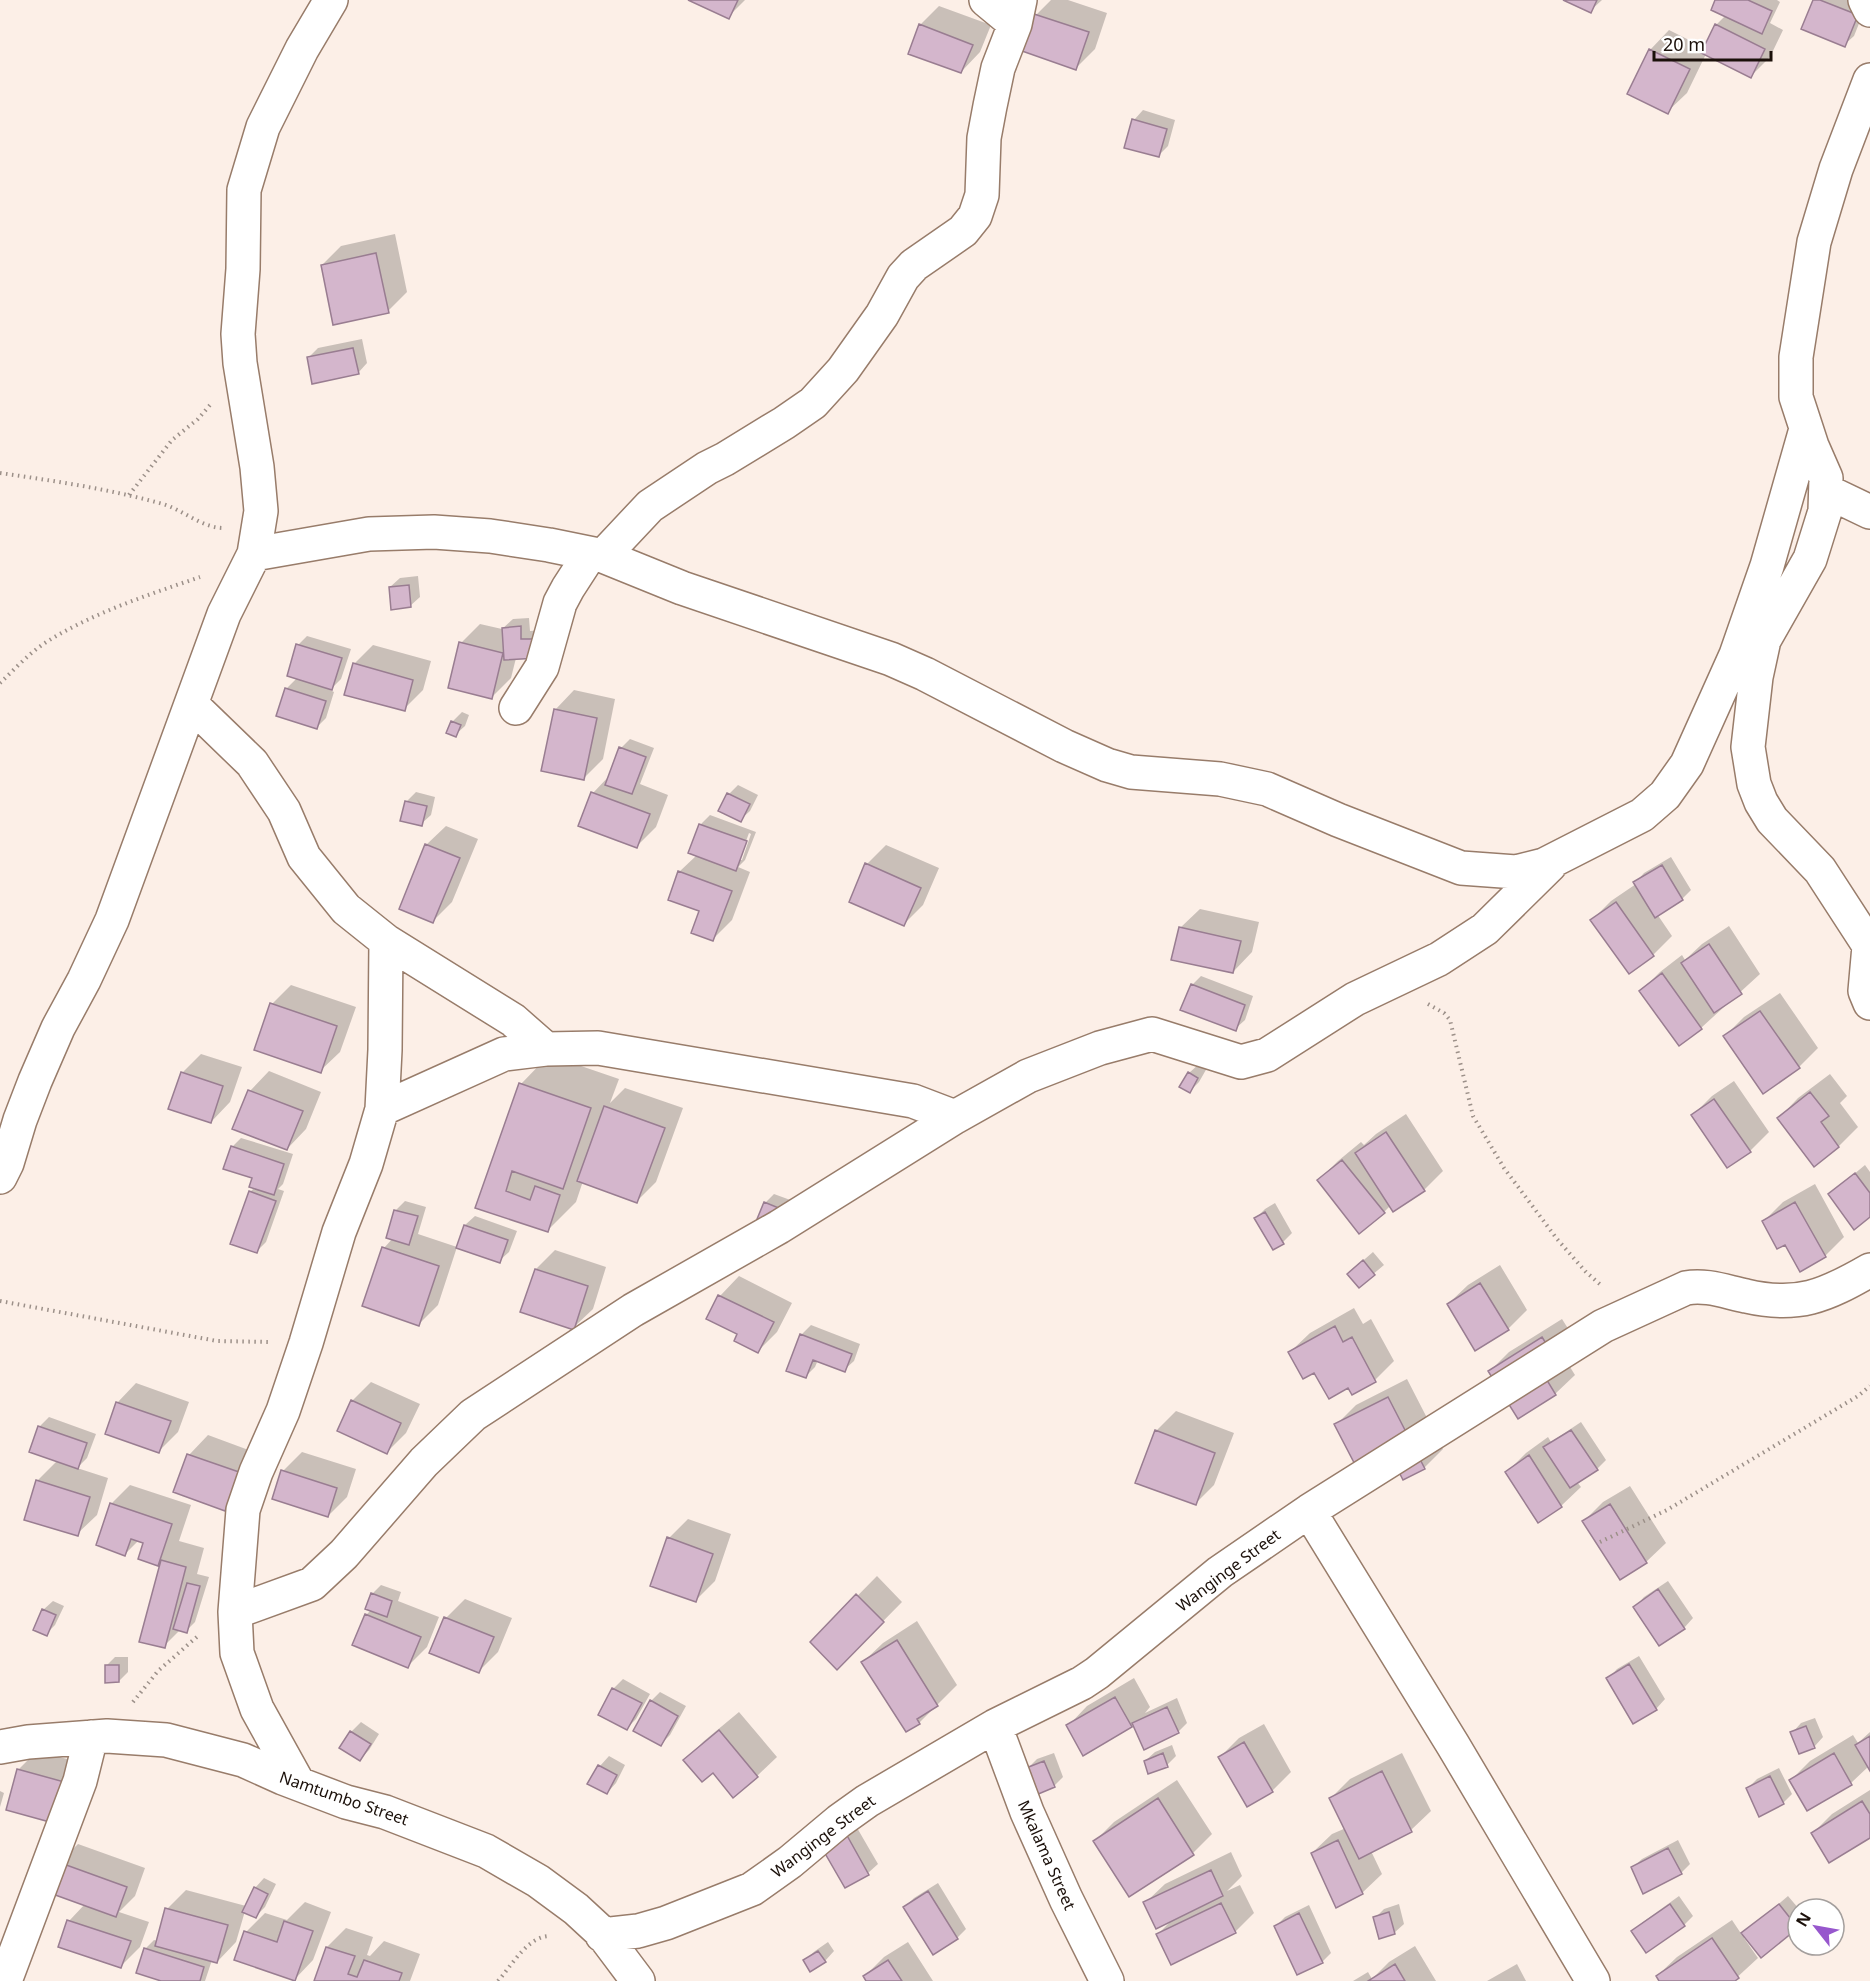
<svg xmlns="http://www.w3.org/2000/svg" width="1870" height="1981" font-family="'Noto Sans',sans-serif">
<rect width="100%" height="100%" fill="#fcefe7"/>
<path fill="#0003" fill-rule="evenodd" d="M692,0H745L728,17Z
M1051,0H1068L1107,13L1095,49L1076,68L1036,15Z
M1567,0H1602L1590,11Z
M1717,0H1777L1780,2L1770,23L1783,30L1770,57L1751,76L1706,54L1687,93L1667,112L1650,50L1669,30L1705,48L1716,25L1726,15Z
M1814,0H1852L1866,6L1854,36L1844,45Z
M939,6L991,25L980,52L961,72L920,25Z
M1143,110L1175,120L1168,146L1158,156L1134,120Z
M395,234L407,292L388,311L322,265L341,246Z
M362,339L367,363L358,373L309,357L318,348Z
M418,576L420,597L410,606L390,587L400,578Z
M529,618L530,631L545,630L516,658L511,678L492,697L461,643L480,624L502,629L513,619Z
M307,636L351,649L341,679L330,690L334,692L326,718L316,728L278,715L287,688L298,677V645Z
M373,645L431,661L423,690L404,709L354,664Z
M574,690L615,699L603,759L584,778L555,710Z
M462,712L469,715L465,726L455,735L452,722Z
M630,739L654,748L640,784L668,795L656,827L637,846L580,825L593,793L611,774L621,748Z
M738,785L758,795L750,811L740,820L729,794Z
M416,792L435,797L431,815L421,824L407,801Z
M710,815L756,832L745,860L738,867L750,872L732,920L713,939L701,910L679,872L697,855L700,825ZM749,833L751,834L742,860H739Z
M446,826L478,839L452,902L433,921L426,845Z
M886,845L939,868L923,905L904,924L867,864Z
M1671,857L1691,890L1682,899L1657,914L1672,936L1653,955L1629,972L1592,920L1611,901L1636,884L1635,883L1644,873Z
M1200,909L1259,922L1252,952L1233,972L1180,928Z
M1729,926L1760,974L1701,1028L1679,1044L1641,991L1660,972L1682,955L1685,960L1702,944Z
M1201,976L1253,996L1245,1020L1235,1029L1192,985Z
M291,985L356,1007L340,1052L320,1071L272,1004Z
M1780,993L1818,1048L1799,1067L1725,1036L1744,1017Z
M201,1054L242,1067L230,1102L211,1122L182,1073Z
M549,1055L619,1079L610,1103L625,1088L683,1108L656,1182L637,1201L583,1181L576,1202L547,1231L477,1207L521,1084Z
M1199,1064L1207,1068L1199,1082L1190,1091L1189,1073Z
M269,1071L321,1092L306,1129L287,1149L234,1128L250,1091Z
M1830,1074L1847,1096L1840,1103L1858,1127L1839,1146L1814,1165L1779,1118L1798,1098Z
M1734,1081L1769,1132L1750,1151L1693,1115L1712,1096Z
M1406,1114L1443,1171L1424,1190L1390,1206L1384,1212L1319,1180L1338,1161L1361,1142L1364,1145L1376,1134Z
M241,1138L293,1154L283,1184L278,1189L284,1191L266,1242L257,1251L250,1192L255,1187L253,1177L232,1147Z
M1865,1165L1870,1172V1216L1830,1194Z
M1815,1184L1844,1237L1825,1256L1764,1221L1783,1202Z
M774,1194L804,1205L796,1226L765,1203Z
M405,1201L426,1207L418,1234L457,1247L438,1305L419,1324L384,1248L393,1238L388,1237L396,1210Z
M1275,1203L1292,1233L1283,1242L1256,1218L1265,1209Z
M475,1216L517,1231L509,1252L499,1261L458,1247L465,1225Z
M555,1250L606,1267L593,1309L573,1328L536,1269Z
M1373,1252L1384,1265L1359,1286L1358,1265Z
M1500,1265L1527,1310L1508,1329L1448,1304L1468,1285Z
M739,1276L792,1303L777,1332L758,1351L739,1333L708,1318L720,1296Z
M1354,1308L1363,1324L1371,1319L1394,1361L1375,1380L1349,1386L1315,1371L1290,1352L1310,1333Z
M1562,1319L1579,1346L1565,1359L1575,1375L1555,1394L1490,1371L1509,1352Z
M811,1325L860,1344L854,1361L844,1370L818,1360L815,1367L805,1377L788,1370L802,1334Z
M1407,1379L1443,1449L1424,1468L1394,1458L1336,1425L1356,1405Z
M371,1382L420,1404L406,1433L387,1452L352,1401Z
M136,1383L189,1402L178,1432L159,1451L117,1403Z
M1176,1411L1234,1433L1214,1485L1195,1504L1156,1431Z
M49,1417L96,1434L87,1458L77,1468L108,1478L97,1515L77,1534L37,1481L58,1460L39,1427Z
M1581,1422L1606,1460L1597,1469L1577,1482L1581,1487L1561,1506L1538,1521L1507,1472L1526,1453L1548,1437L1551,1442Z
M208,1435L257,1453L244,1490L225,1509L189,1455Z
M302,1452L356,1469L347,1497L328,1516L283,1471Z
M130,1485L191,1505L179,1541L204,1548L197,1574L209,1577L195,1622L186,1631L181,1629L164,1646L161,1566L139,1558L145,1542L139,1540L125,1554L111,1504Z
M1630,1486L1666,1543L1646,1562L1584,1521L1603,1502Z
M688,1519L731,1534L715,1581L696,1600L669,1538Z
M877,1576L902,1602L837,1668L812,1642Z
M1668,1581L1693,1618L1684,1628L1635,1607L1644,1597Z
M381,1585L401,1592L398,1601L439,1617L427,1647L408,1666L366,1615L371,1610L372,1594Z
M465,1599L512,1618L498,1652L479,1671L446,1618Z
M53,1601L64,1606L55,1625L46,1634L43,1610Z
M917,1621L957,1685L919,1723L863,1662L883,1643Z
M1639,1656L1665,1699L1656,1709L1608,1679L1617,1669Z
M115,1657H128V1672L119,1681L106,1666Z
M1134,1678L1150,1707L1145,1713L1177,1698L1187,1723L1178,1732L1134,1723L1131,1726H1068L1087,1706Z
M623,1679L650,1694L636,1719L627,1728L600,1714L614,1688Z
M660,1692L686,1706L670,1735L661,1744L651,1701Z
M739,1712L777,1757L757,1776L713,1771L685,1760L704,1741Z
M1815,1718L1823,1737L1814,1747L1792,1733L1801,1723Z
M361,1722L379,1734L369,1750L360,1759L341,1748L352,1731Z
M1264,1724L1291,1772L1272,1791L1220,1757L1239,1738Z
M1870,1732V1768L1869,1766L1851,1783L1791,1780L1810,1761L1853,1735L1858,1743Z
M1172,1745L1176,1756L1167,1765L1145,1761L1155,1752Z
M37,1751L86,1764L56,1822L18,1770Z
M1054,1753L1063,1777L1054,1786L1028,1768L1037,1759Z
M1402,1753L1431,1811L1411,1830L1371,1851L1382,1874L1362,1893L1312,1853L1332,1834L1346,1828L1331,1798L1350,1779Z
M609,1756L625,1765L616,1783L607,1793L589,1784L600,1766Z
M1779,1768L1792,1794L1783,1803L1748,1788L1757,1779Z
M1177,1780L1212,1834L1193,1853L1130,1895L1095,1841L1114,1822Z
M1870,1790V1837L1813,1833L1832,1814Z
M0,1791L4,1793L0,1807Z
M849,1814L878,1864L868,1873L846,1886L817,1837Z
M1678,1840L1690,1864L1681,1873L1632,1868L1642,1859Z
M78,1844L145,1868L135,1896L119,1912L149,1922L140,1947L121,1966L69,1921L85,1904L59,1863Z
M1231,1852L1242,1876L1227,1891L1240,1885L1254,1913L1235,1932L1158,1934L1172,1920L1145,1903L1165,1884Z
M264,1878L276,1884L265,1907L255,1917L245,1911L236,1942L217,1962L212,1960L205,1981H166L145,1949L154,1940L158,1941L167,1909L186,1890L246,1906L255,1888Z
M938,1883L966,1929L957,1938L905,1907L914,1898Z
M1679,1896L1693,1916L1684,1925L1633,1931L1643,1922Z
M1788,1896L1799,1909L1798,1926L1761,1955L1746,1937L1744,1938L1758,1958L1733,1981H1661L1657,1976L1677,1957L1732,1920L1742,1935Z
M305,1902L331,1912L313,1960L294,1980L246,1932L265,1913L287,1920Z
M1399,1904L1404,1924L1394,1933L1375,1918L1384,1909Z
M1309,1905L1331,1953L1322,1962L1276,1926L1285,1917Z
M346,1928L373,1937L367,1955L370,1956L384,1941L420,1954L410,1981H315L327,1947Z
M828,1942L834,1951L825,1961L805,1960L815,1951Z
M908,1942L933,1981H868L865,1976L884,1957Z
M1415,1946L1436,1981H1353L1368,1972L1372,1979L1389,1962Z
M1517,1964L1526,1981H1487Z"/>
<path fill="#d4b6cc" stroke="#997d91" stroke-width="1.5" d="M688,0H738L729,19Z
M1563,0H1597L1591,13Z
M1715,0H1748L1772,11L1762,34L1711,10Z
M1813,0H1820L1858,15L1845,47L1801,29Z
M1034,14L1089,32L1076,70L1022,51Z
M919,24L973,45L961,73L908,54Z
M1715,24L1765,49L1751,78L1701,53Z
M1649,49L1690,69L1668,114L1627,94Z
M1132,119L1167,129L1159,157L1124,148Z
M376,253L389,313L333,325L321,265Z
M353,348L359,374L312,384L307,357Z
M409,585L411,607L391,610L389,587Z
M521,626V639H536L538,658L504,660L502,628Z
M459,642L503,653L492,699L448,688Z
M296,644L342,658L332,690L287,676Z
M353,663L413,680L405,711L344,695Z
M285,688L326,701L317,729L276,716Z
M554,709L597,718L584,780L541,771Z
M451,721L461,725L456,737L446,733Z
M619,747L646,757L632,794L605,785Z
M591,792L650,814L637,848L578,826Z
M727,793L750,804L741,822L718,811Z
M405,801L427,806L422,826L400,821Z
M699,824L747,841L736,871L688,853Z
M425,844L460,858L433,923L399,909Z
M865,863L921,888L904,926L849,902Z
M1662,865L1683,900L1655,918L1633,882Z
M678,871L732,891L713,941L691,933L699,911L668,900Z
M1616,902L1654,956L1629,974L1590,920Z
M1179,927L1241,941L1233,973L1171,960Z
M1709,944L1742,994L1714,1013L1681,963Z
M1662,973L1702,1029L1679,1046L1639,991Z
M1191,984L1245,1005L1236,1031L1180,1010Z
M270,1003L337,1026L321,1073L254,1050Z
M1760,1011L1800,1068L1763,1094L1723,1036Z
M181,1072L223,1086L211,1123L168,1109Z
M1188,1072L1198,1078L1190,1093L1179,1087Z
M519,1083L591,1108L563,1189L512,1171L506,1191L530,1200L535,1186L560,1195L548,1232L475,1208Z
M248,1090L303,1111L287,1150L232,1129Z
M1810,1092L1829,1116L1821,1122L1839,1147L1814,1167L1777,1118Z
M1714,1099L1751,1152L1727,1168L1691,1115Z
M604,1106L665,1128L637,1203L577,1181Z
M1386,1132L1425,1191L1393,1212L1355,1153Z
M231,1146L284,1164L274,1195L249,1187L252,1178L223,1169Z
M1342,1160L1385,1213L1359,1234L1317,1180Z
M1855,1173L1870,1193V1217L1854,1230L1828,1194Z
M249,1191L276,1201L257,1253L230,1244Z
M764,1202L796,1215L755,1224Z
M1795,1202L1826,1257L1800,1272L1785,1245L1777,1249L1762,1221Z
M394,1210L418,1216L409,1245L386,1238Z
M1265,1212L1284,1244L1273,1250L1254,1218Z
M464,1225L508,1240L500,1263L456,1248Z
M382,1247L439,1266L419,1326L362,1306Z
M1363,1260L1375,1275L1359,1288L1347,1274Z
M535,1269L588,1286L574,1330L520,1312Z
M1480,1283L1509,1330L1475,1351L1447,1304Z
M718,1295L774,1322L758,1353L734,1341L737,1334L706,1319Z
M1335,1326L1343,1342L1352,1337L1376,1382L1352,1395L1348,1388L1329,1399L1314,1373L1303,1379L1288,1352Z
M800,1334L852,1354L845,1372L813,1360L806,1378L786,1371Z
M1542,1337L1560,1366L1545,1377L1556,1395L1518,1419L1488,1371Z
M1388,1397L1425,1469L1403,1480L1393,1460L1361,1476L1334,1424Z
M351,1400L401,1423L387,1454L337,1431Z
M116,1402L171,1421L159,1453L105,1434Z
M38,1426L87,1443L78,1469L29,1452Z
M1155,1430L1215,1453L1196,1505L1135,1483Z
M1571,1430L1598,1470L1570,1488L1543,1447Z
M187,1454L239,1472L225,1511L173,1492Z
M1529,1455L1562,1507L1538,1523L1505,1472Z
M281,1470L337,1488L328,1517L272,1499Z
M36,1480L90,1497L78,1536L24,1520Z
M110,1503L172,1524L158,1566L138,1559L143,1543L131,1539L125,1556L96,1545Z
M1610,1504L1647,1563L1620,1580L1582,1521Z
M667,1537L713,1554L696,1602L650,1586Z
M161,1560L186,1567L165,1648L139,1642Z
M187,1583L200,1586L187,1633L173,1629Z
M1658,1589L1685,1629L1659,1646L1633,1607Z
M371,1593L392,1601L387,1617L365,1609Z
M856,1594L884,1622L837,1670L810,1642Z
M42,1609L56,1615L47,1636L33,1630Z
M365,1614L421,1637L408,1668L352,1645Z
M444,1617L494,1637L479,1673L429,1653Z
M897,1640L938,1706L917,1719L920,1724L906,1732L861,1662Z
M1629,1664L1657,1710L1633,1724L1606,1678Z
M105,1665H119V1682L105,1683Z
M612,1688L642,1703L627,1730L598,1715Z
M1115,1697L1132,1727L1083,1756L1066,1725Z
M650,1700L678,1716L661,1746L633,1731Z
M1167,1707L1179,1733L1144,1750L1132,1723Z
M1806,1726L1815,1748L1799,1754L1790,1732Z
M719,1730L758,1777L733,1798L713,1773L702,1782L683,1760Z
M350,1731L371,1744L360,1761L339,1748Z
M1870,1736V1771L1855,1745Z
M1244,1742L1273,1792L1247,1807L1218,1757Z
M1163,1753L1168,1767L1148,1774L1144,1761Z
M1834,1753L1852,1785L1807,1811L1789,1780Z
M1044,1761L1055,1787L1036,1795L1026,1768Z
M598,1765L617,1775L607,1794L587,1784Z
M17,1769L68,1783L57,1824L6,1810Z
M1382,1771L1412,1832L1359,1859L1329,1798Z
M1770,1776L1784,1804L1759,1817L1746,1788Z
M1158,1798L1194,1855L1129,1897L1093,1841Z
M1862,1801L1870,1814V1838L1829,1863L1811,1833Z
M840,1823L869,1875L845,1888L815,1836Z
M1338,1840L1363,1894L1336,1908L1311,1853Z
M1668,1848L1682,1874L1643,1894L1631,1867Z
M58,1862L127,1887L116,1917L47,1892Z
M1211,1870L1223,1896L1156,1929L1143,1902Z
M254,1887L268,1894L256,1918L242,1912Z
M928,1891L958,1939L933,1955L903,1907Z
M1221,1903L1236,1933L1171,1965L1156,1934Z
M1670,1904L1685,1926L1646,1953L1631,1931Z
M1779,1904L1798,1928L1761,1958L1741,1933Z
M165,1908L228,1925L217,1963L155,1946Z
M1389,1912L1395,1934L1379,1939L1373,1917Z
M1299,1913L1323,1963L1297,1975L1274,1926Z
M67,1920L131,1941L121,1968L58,1947Z
M284,1921L313,1931L295,1981L234,1960L244,1931L277,1942Z
M1712,1938L1739,1978L1735,1981H1659L1656,1976Z
M326,1947L355,1956L348,1974L357,1977L364,1960L402,1973L399,1981H314Z
M144,1948L204,1967L200,1981H161L136,1973Z
M818,1951L826,1962L810,1972L803,1960Z
M888,1960L902,1981H866L863,1976Z
M1395,1964L1405,1981H1368Z"/>
<g fill="none" stroke-linecap="round" stroke-linejoin="round">
<defs>
<path id="minor" d="M986,0L1015,24
M1865,0L1870,10
M1870,80L1836,169L1814,242L1796,357V397L1812,446L1826,478L1825,511L1810,559L1764,640L1756,677L1748,747L1754,784L1761,802L1772,820L1820,870L1870,947
M1826,491L1870,512
M254,554L369,534L434,532L490,536L549,545L603,556L682,588L891,659L925,674L1064,746L1107,765L1131,772L1220,779L1267,789L1338,820L1461,868L1516,872L1544,865L1642,815L1665,795L1687,764L1736,655L1767,566L1806,429
M603,556L650,506L707,468L725,459L784,423L813,403L843,370L882,315L903,277L914,265L963,231L975,216L982,195L984,138L990,106L998,68L1015,24L1020,0
M191,704L252,763L284,811L304,857L346,909L386,941L513,1020L546,1049
M516,708L542,667L560,603L568,588L590,554
M1869,946L1865,991L1870,1003
M382,1109L504,1054L546,1049L598,1048L913,1101L955,1117
M0,1177L7,1163L20,1120L35,1081L58,1028L84,980L112,920L224,614L254,554L261,511L257,467L240,363L238,334L243,269L244,190L263,127L302,49L331,0
M1309,1511L1453,1745L1593,1981
M235,1612L312,1584L344,1554L424,1462L473,1415L633,1310L779,1227L955,1117L1028,1076L1100,1048L1152,1034L1241,1062L1267,1055L1355,999L1439,959L1485,929L1550,865
M995,1726L1027,1812L1066,1899L1107,1981
M0,1747L28,1742L107,1736L166,1740L243,1760L283,1778L346,1802L385,1812L486,1851L538,1881L576,1909L602,1933L638,1981
M298,1783L257,1709L237,1653L235,1612L243,1510L256,1472L283,1411L306,1343L339,1232L366,1164L382,1109L385,1050L386,941
M602,1935L638,1931L666,1923L752,1889L790,1862L839,1821L867,1801L995,1726L1082,1683L1097,1673L1220,1572L1309,1511L1603,1326L1686,1288C1706,1284 1726,1292 1746,1296C1798,1308 1825,1296 1870,1270
M5,1981L80,1781L91,1737"/>
</defs>
<use href="#minor" stroke="#987c6a" stroke-width="36"/>
<path stroke="#9c9089" stroke-width="4" stroke-dasharray="1.5 4.5" stroke-linecap="butt" d="M0,473C55,481 109,489 163,504C183,510 201,527 222,528
M129,495L172,440L198,419L210,405
M0,683C15,669 30,652 48,641C95,612 148,595 200,577
M1428,1004L1444,1013L1450,1020L1473,1116L1504,1168L1557,1239L1586,1272L1602,1286
M0,1301L217,1341L269,1342
M1600,1542L1667,1510L1858,1396L1870,1386
M133,1702L158,1671L199,1635
M498,1981C512,1965 528,1936 550,1936"/>
<use href="#minor" stroke="#fff" stroke-width="33"/>
</g>
<g text-anchor="middle" dominant-baseline="central" stroke-width="6" stroke-linejoin="round" paint-order="stroke">
<g font-size="16" fill="#1b100a" stroke="#fff">
<text transform="translate(1228 1570) rotate(-37)">Wanginge Street</text>
<text transform="translate(344 1798) rotate(19)">Namtumbo Street</text>
<text transform="translate(823 1836) rotate(-37)">Wanginge Street</text>
<text transform="translate(1047 1855) rotate(66)">Mkalama Street</text>
</g>
</g>
<g transform="translate(1816 1927) rotate(301)"><circle r="28" fill="#ffffff" stroke="#a49f9d" stroke-width="1.5"/>
<path d="M0-4.5L10 22L0 15L-10 22Z" fill="#9757cd"/>
<text y="-9" font-size="16" font-weight="bold" text-anchor="middle" fill="#1b100a">N</text>
</g>
<path d="M1654 51v9h117v-9" fill="none" stroke="#1b100a" stroke-width="3"/>
<text x="1663" y="51" font-size="18" fill="#1b100a" stroke="#ffffff" stroke-width="4.5" paint-order="stroke">20 m</text>
</svg>
